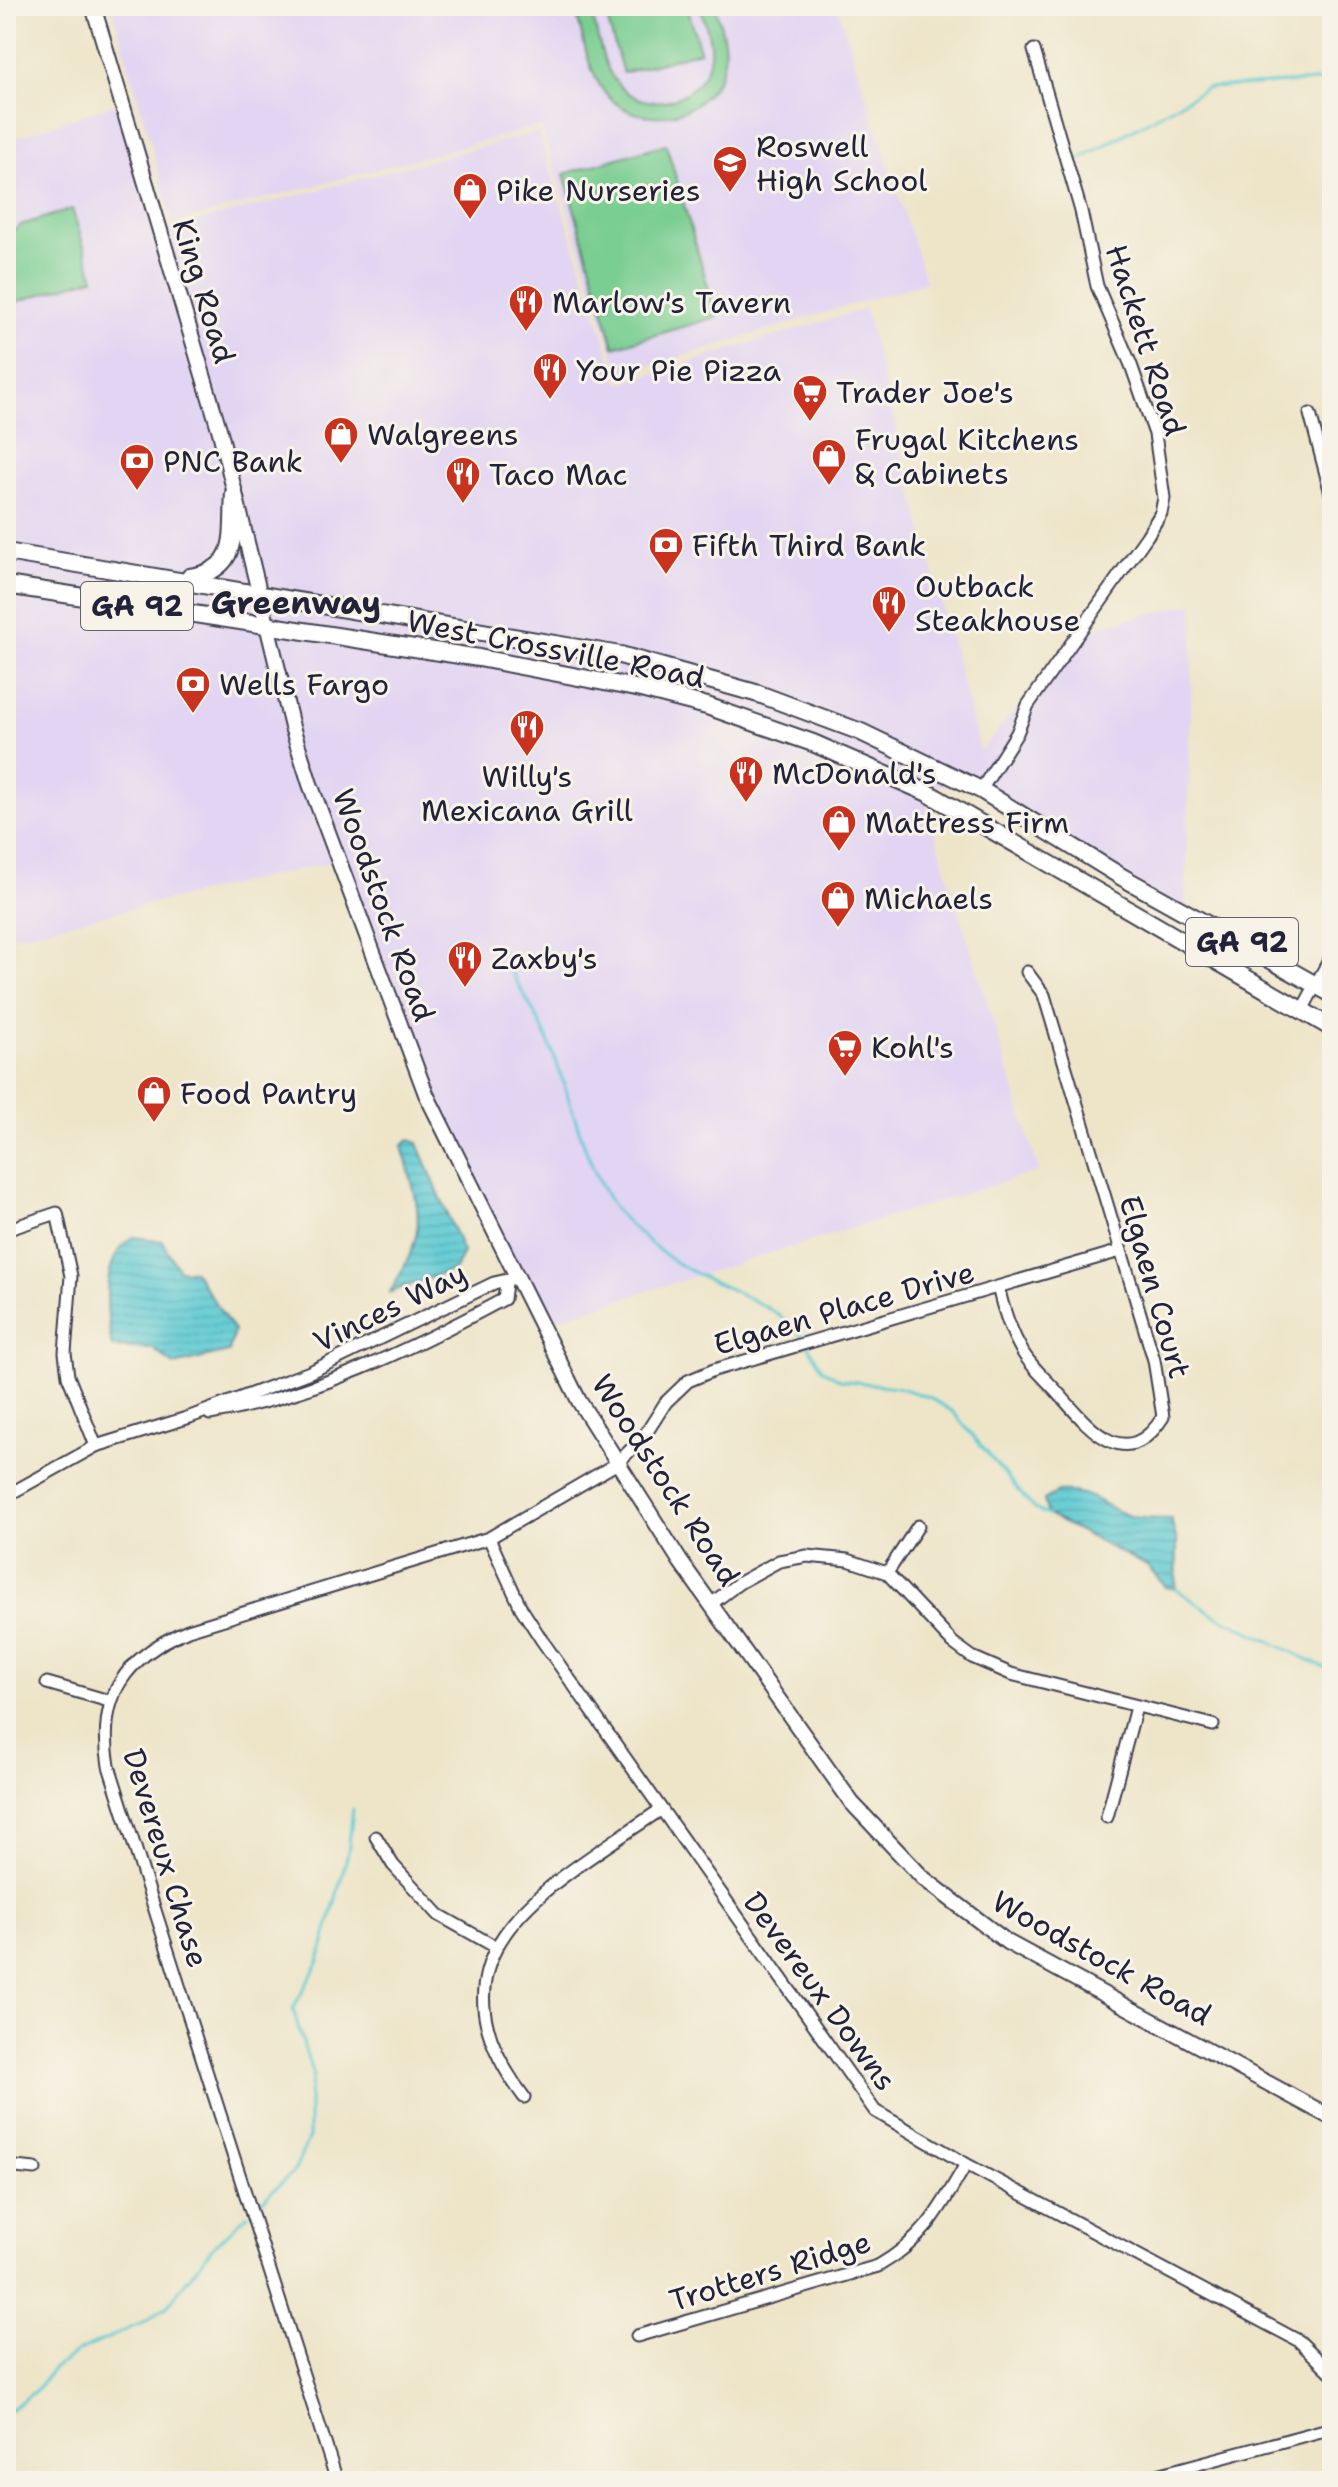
<svg xmlns="http://www.w3.org/2000/svg" width="1338" height="2487" font-family="'Shantell Sans',sans-serif">
<defs>
<pattern id="water-rules" width="6" height="5" patternUnits="userSpaceOnUse" patternTransform="scale(2)"><rect width="6" height="5" fill="#5ecad3"/><path d="M0 2.5h6" fill="none" stroke="#51adb6"/></pattern>
</defs>
<rect width="100%" height="100%" fill="#f7f3e8"/>
<filter id="ink" filterUnits="userSpaceOnUse"><feTurbulence type="fractalNoise" baseFrequency=".0125" numOctaves="2"/><feDisplacementMap in="SourceGraphic" scale="16" xChannelSelector="R" yChannelSelector="G"/><feConvolveMatrix kernelMatrix="1 2 1 2 8 2 1 2 1" color-interpolation-filters="sRGB"/></filter>
<filter id="wash" filterUnits="userSpaceOnUse"><feTurbulence type="fractalNoise" baseFrequency=".006" numOctaves="4" result="noise"/><feDisplacementMap in="SourceGraphic" scale="32" xChannelSelector="R" yChannelSelector="G"/><feGaussianBlur stdDeviation="1.8" result="paint"/><feColorMatrix in="noise" values="0 0 0 0 0 0 0 0 0 0 0 0 0 0 0 0 0 1.4 0 .05"/><feComposite in="paint" operator="in"/></filter>
<g filter="url(#wash)">
<rect width="100%" height="100%" fill="#eee5c9"/>
<path fill="#e2d4f3" d="M112,6H837L926,282L620,375L541,126L173,223Z
M131,99L169,229L538,132L619,384L865,309L980,751L1086,630L1194,603L1185,912L991,793L919,782L1039,1171L540,1324L469,1188L343,859L6,938V141Z"/>
<path fill="#7ace92" stroke="#4e7866" stroke-width="2" d="M575,6H590C597,30 601,63 616,82C645,119 705,100 710,55C712,38 704,21 700,6H715C720,24 727,42 724,60C715,116 641,136 605,93C587,70 582,33 575,6Z
M603,6H687L700,51L623,73Z
M666,144L717,317L614,347L564,174Z
M72,209L94,278L9,304L6,300V237L21,225Z"/>
<path fill="url(#water-rules)" stroke="#407687" stroke-width="2" d="M409,1140L418,1143L463,1252L455,1269L390,1292C429,1228 421,1214 402,1146Z
M133,1237L162,1241L179,1270L194,1271L234,1331L229,1352L174,1365L153,1349L112,1347C106,1312 99,1259 133,1237Z
M1058,1492C1097,1490 1101,1509 1134,1517C1147,1520 1158,1518 1171,1519L1177,1542L1176,1589L1166,1587L1147,1566L1048,1515L1044,1500Z"/>
<g fill="none" stroke-linecap="round" stroke-linejoin="round">
<path stroke="#5ecad3" stroke-width="3" d="M1073,163L1207,88L1332,80
M501,950C514,982 535,1009 548,1041C571,1095 581,1154 612,1205C622,1220 642,1236 655,1247C701,1287 763,1291 804,1338
M808,1345L822,1369L840,1380L896,1387L929,1397L953,1412L1034,1509L1048,1515
M1176,1589L1215,1615L1332,1671
M253,2209L295,2170L309,2137V2095L313,2076L293,2009L319,1961L348,1853L353,1809
M6,2413L34,2392L53,2369L79,2351L142,2323L166,2307L212,2248L248,2214"/>
</g>
</g>
<g filter="url(#ink)">
<g fill="none" stroke-linecap="round" stroke-linejoin="round">
<defs>
<path id="minor" d="M1310,414L1332,497
M981,790L1017,733L1028,705L1147,536L1161,513L1164,498L1155,434L1131,365L1097,286L1081,211L1034,50
M1302,1010L1332,955
M6,1230L57,1213L71,1276L65,1353L68,1376L96,1446
M998,1287C1003,1309 1011,1332 1022,1351C1031,1367 1047,1380 1059,1394C1089,1428 1126,1475 1163,1417L1154,1360L1044,995L1027,972
M210,1414C314,1396 411,1349 504,1299L506,1283
M6,1496L96,1446L190,1417L310,1372L494,1283L516,1278
M489,1538L521,1608L541,1639L875,2111L966,2164L1299,2341L1332,2373
M887,1573L918,1526
M711,1604L739,1583L779,1561L807,1556L848,1560L887,1573L953,1643L972,1657L1011,1674L1213,1725
M47,1683L109,1701
M1107,1817L1136,1707
M376,1837L393,1865L439,1915L494,1946
M524,2097C413,1950 554,1884 660,1810
M6,2166L35,2169
M637,2336L878,2266C925,2239 940,2209 966,2164
M337,2481L109,1766C97,1696 125,1657 188,1630L489,1538L616,1464L643,1438L666,1402L688,1381L714,1370L1120,1251
M1135,2481L1332,2428"/>
<path id="tertiary" d="M93,6L220,432L292,727L310,784L426,1094L579,1401L680,1561L852,1803L923,1878L1007,1942L1332,2118"/>
<path id="primary" d="M6,552L620,655L759,694L861,732L981,790L1122,877L1332,994
M190,577C241,569 231,535 234,493
M6,585L479,658L641,689L707,706L813,743L928,793L1332,1028"/>
</defs>
<use href="#minor" stroke="#413f50" stroke-width="15"/>
<use href="#tertiary" stroke="#413f50" stroke-width="18"/>
<use href="#primary" stroke="#413f50" stroke-width="20"/>
<use href="#minor" stroke="#fff" stroke-width="11"/>
<use href="#tertiary" stroke="#fff" stroke-width="14"/>
<use href="#primary" stroke="#fff" stroke-width="16"/>
</g>
</g>
<defs>
<symbol id="school-pin" viewBox="-11 -11 22 30"><path d="M0 17L-7.5 6A9.5 9.5 0 1 1 7.5 6Z" fill="#c8321e" stroke="#f7f3e8"/><path d="M0-5L7-2L0 1L-7-2ZM-4 1L0 2.5L4 1V4Q0 6-4 4Z" fill="#fff"/></symbol>
<symbol id="shop-pin" viewBox="-11 -11 22 30"><path d="M0 17L-7.5 6A9.5 9.5 0 1 1 7.5 6Z" fill="#c8321e" stroke="#f7f3e8"/><path d="M-5-2.5h2.3a2.7 3.5 0 0 1 5.4 0H5L5.5 6h-11ZM-1.5-2.5h3a1.5 2.3 0 0 0-3 0Z" fill="#fff"/></symbol>
<symbol id="restaurant-pin" viewBox="-11 -11 22 30"><path d="M0 17L-7.5 6A9.5 9.5 0 1 1 7.5 6Z" fill="#c8321e" stroke="#f7f3e8"/><path d="M-5-6h1v4h1v-4h1v4h1v-4h1v5L-1.5 .5V6h-2V.5L-5-1ZM5-6V6H3V1.5H1.5Q1.5-4 5-6Z" fill="#fff"/></symbol>
<symbol id="supermarket-pin" viewBox="-11 -11 22 30"><path d="M0 17L-7.5 6A9.5 9.5 0 1 1 7.5 6Z" fill="#c8321e" stroke="#f7f3e8"/><path d="M-6-5.5h2.5l.6 2H6L4.5 2H-2.5L-4.4-4H-6ZM-1.5 3.2a1.3 1.3 0 1 0 .1 0ZM3 3.2a1.3 1.3 0 1 0 .1 0Z" fill="#fff"/></symbol>
<symbol id="bank-pin" viewBox="-11 -11 22 30"><path d="M0 17L-7.5 6A9.5 9.5 0 1 1 7.5 6Z" fill="#c8321e" stroke="#f7f3e8"/><path d="M-6-4H6V4H-6ZM0-2.3a2.3 2.3 0 1 0 0 4.6a2.3 2.3 0 1 0 0-4.6Z" fill="#fff"/></symbol>
</defs>
<g fill-rule="evenodd">
<use href="#school-pin" x="710" y="143" width="40" height="54"/>
<use href="#shop-pin" x="450" y="170" width="40" height="54"/>
<use href="#restaurant-pin" x="506" y="282" width="40" height="54"/>
<use href="#restaurant-pin" x="530" y="350" width="40" height="54"/>
<use href="#supermarket-pin" x="790" y="372" width="40" height="54"/>
<use href="#shop-pin" x="321" y="414" width="40" height="54"/>
<use href="#shop-pin" x="809" y="436" width="40" height="54"/>
<use href="#bank-pin" x="117" y="441" width="40" height="54"/>
<use href="#restaurant-pin" x="443" y="454" width="40" height="54"/>
<use href="#bank-pin" x="646" y="525" width="40" height="54"/>
<use href="#restaurant-pin" x="869" y="583" width="40" height="54"/>
<use href="#bank-pin" x="173" y="664" width="40" height="54"/>
<use href="#restaurant-pin" x="507" y="707" width="40" height="54"/>
<use href="#restaurant-pin" x="726" y="753" width="40" height="54"/>
<use href="#shop-pin" x="819" y="802" width="40" height="54"/>
<use href="#shop-pin" x="818" y="878" width="40" height="54"/>
<use href="#restaurant-pin" x="445" y="938" width="40" height="54"/>
<use href="#supermarket-pin" x="825" y="1027" width="40" height="54"/>
<use href="#shop-pin" x="134" y="1073" width="40" height="54"/>
</g>
<g text-anchor="middle" dominant-baseline="central" stroke-width="6" stroke-linejoin="round" paint-order="stroke">
<g fill="#f7f3e8" stroke="#62616f" stroke-width="2">
<rect x="81" y="582" width="112" height="48" rx="6"/>
<rect x="1186" y="918" width="112" height="48" rx="6"/>
</g>
<g font-size="28" font-weight="bold" fill="#22223b">
<text x="137" y="606">GA 92</text>
<text x="1242" y="942">GA 92</text>
</g>
<g font-size="30" fill="#22223b" stroke="#f7f3e8" text-anchor="start">
<text x="756" y="146">Roswell<tspan x="756" dy="34">High School</tspan></text>
<text x="496" y="190">Pike Nurseries</text>
<text x="552" y="302">Marlow's Tavern</text>
<text x="576" y="370">Your Pie Pizza</text>
<text x="836" y="392">Trader Joe's</text>
<text x="367" y="434">Walgreens</text>
<text x="855" y="439">Frugal Kitchens<tspan x="855" dy="34">&amp; Cabinets</tspan></text>
<text x="163" y="461">PNC Bank</text>
<text x="489" y="474">Taco Mac</text>
<text x="692" y="545">Fifth Third Bank</text>
<text x="915" y="586">Outback<tspan x="915" dy="34">Steakhouse</tspan></text>
<text x="219" y="684">Wells Fargo</text>
<text x="772" y="773">McDonald's</text>
<text x="527" y="776" text-anchor="middle">Willy's<tspan x="527" dy="34">Mexicana Grill</tspan></text>
<text x="865" y="822">Mattress Firm</text>
<text x="864" y="898">Michaels</text>
<text x="491" y="958">Zaxby's</text>
<text x="871" y="1047">Kohl's</text>
<text x="180" y="1093">Food Pantry</text>
</g>
<g font-size="30" fill="#22223b" stroke="#f7f3e8">
<text transform="translate(204 291) rotate(73)">King Road</text>
<text transform="translate(1146 340) rotate(72)">Hackett Road</text>
<text transform="translate(556 649) rotate(11)">West Crossville Road</text>
<text transform="translate(384 905) rotate(70)">Woodstock Road</text>
<text transform="translate(1155 1287) rotate(74)">Elgaen Court</text>
<text transform="translate(390 1307) rotate(-26)">Vinces Way</text>
<text transform="translate(844 1308) rotate(-16)">Elgaen Place Drive</text>
<text transform="translate(666 1480) rotate(57)">Woodstock Road</text>
<text transform="translate(166 1858) rotate(73)">Devereux Chase</text>
<text transform="translate(1102 1958) rotate(29)">Woodstock Road</text>
<text transform="translate(820 1991) rotate(54)">Devereux Downs</text>
<text transform="translate(770 2271) rotate(-17)">Trotters Ridge</text>
</g>
<g font-size="32" font-weight="bold" fill="#22223b" stroke="#f7f3e8">
<text x="296" y="602">Greenway</text>
</g>
</g>
<rect width="1338" height="2487" fill="none" stroke="#f7f3e8" stroke-width="32"/>
</svg>
